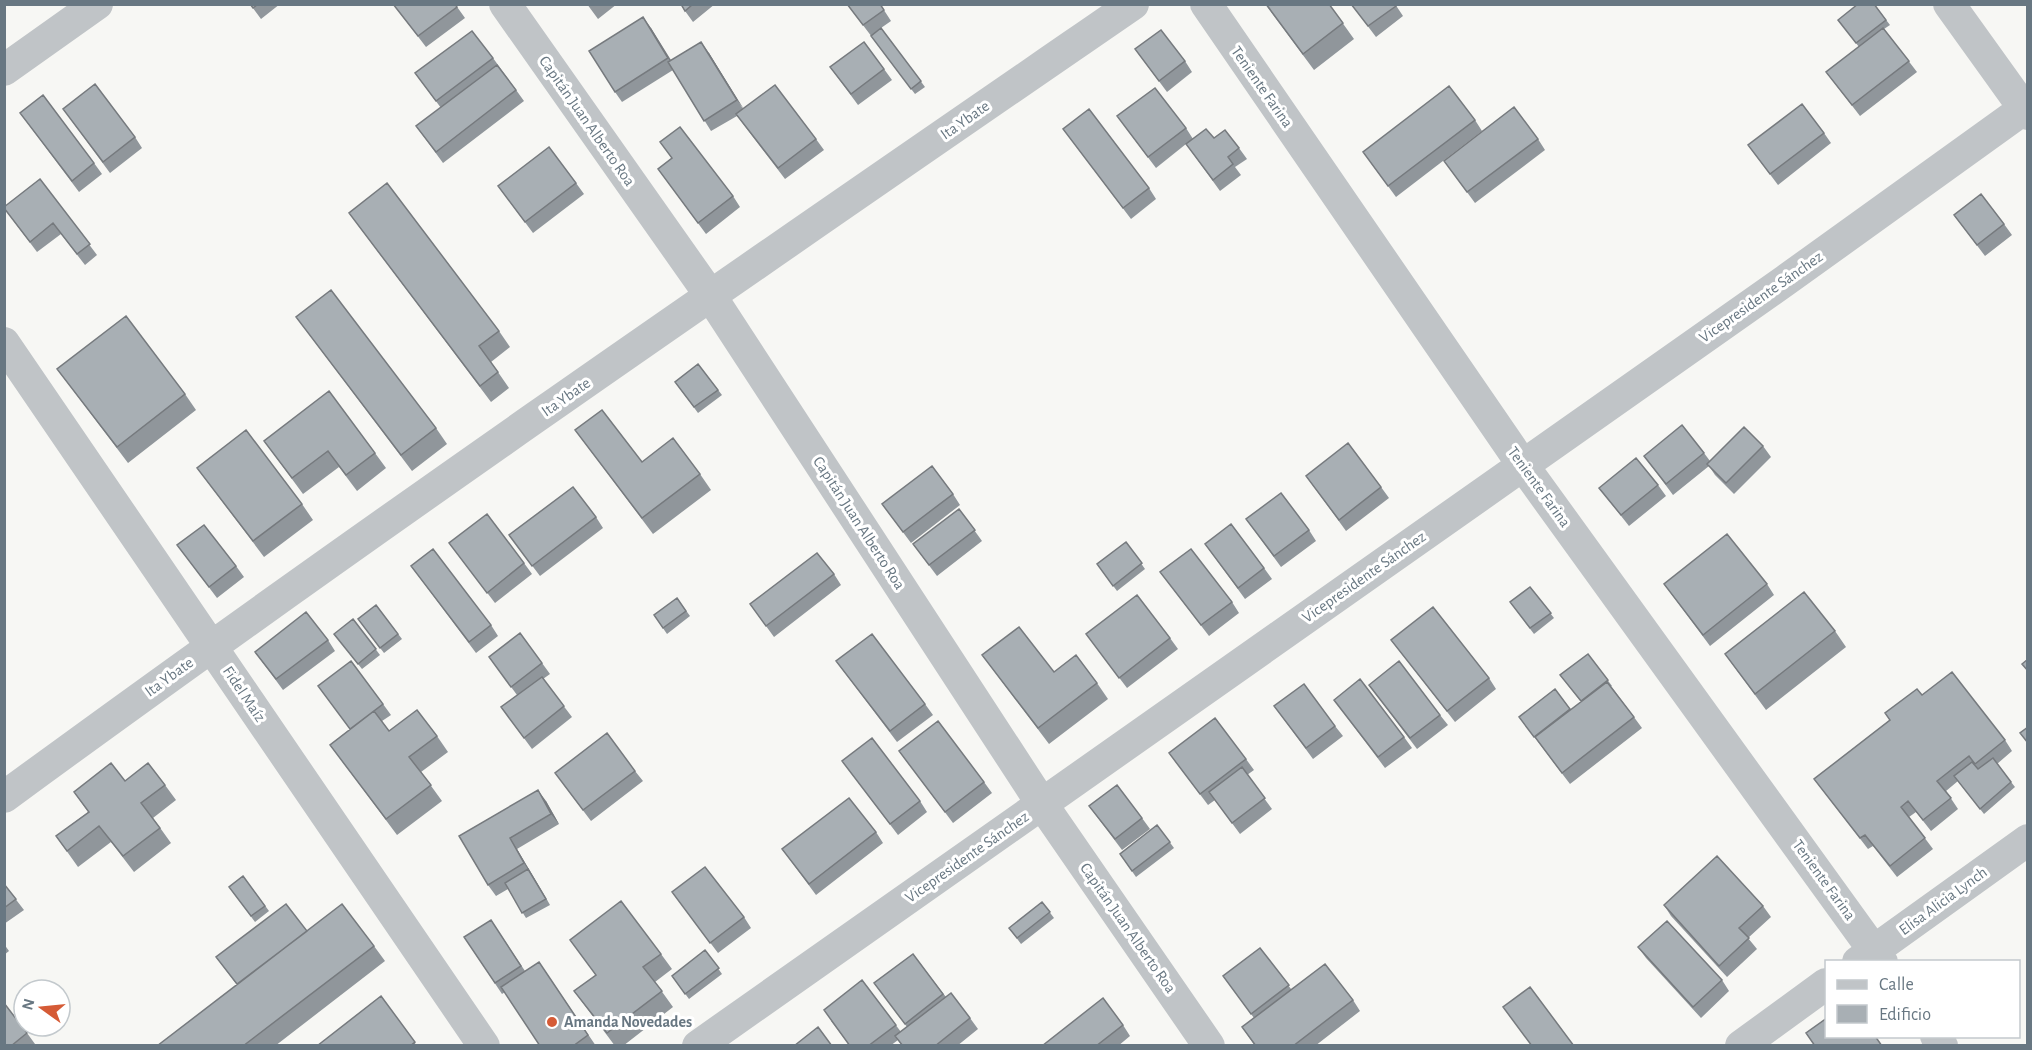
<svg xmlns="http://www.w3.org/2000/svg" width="2032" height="1050" font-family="'Alegreya Sans',sans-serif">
<rect width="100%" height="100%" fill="#f7f7f4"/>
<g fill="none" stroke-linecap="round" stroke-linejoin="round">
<path stroke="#c0c4c7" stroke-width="32" d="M505,4L710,295L1042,804L1209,1046
M1206,4L1522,464L1882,962
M1949,4L2028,114
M4,70L97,4
M4,343L484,1046
M4,797C375,525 754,265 1133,4
M1858,962L2028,840
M1936,1036L1942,1046
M698,1046L1786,280L2028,106
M1741,1046L1826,984"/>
</g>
<path fill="#90969b" d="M250,4H280L261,19Z
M393,4H455L465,18L426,47Z
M587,4H617L598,19Z
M680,4H715L693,22Z
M847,4H880L891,21L881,28L925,87L915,94Z
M1265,4H1329L1354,39L1314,70Z
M1351,4H1395L1403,16L1376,37Z
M1874,4L1890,25L1884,29L1917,72L1860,116L1826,72L1859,47L1838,20Z
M651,28L671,60L709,53L743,109L816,139L824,150L785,179L737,116L711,131L673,70L622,102L615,92Z
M1135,49L1185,61L1192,72L1167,92Z
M493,58L524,101L443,163L416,126L441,108L415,73Z
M830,67L884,69L892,80L858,105Z
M20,113L94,163L102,174L79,192Z
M71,120L135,137L142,148L110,173Z
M1475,120L1482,131L1396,197L1371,163Z
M1125,127L1186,128L1193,139L1214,138L1239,148L1247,159L1235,167L1241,175L1220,191L1186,144L1156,168Z
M1063,129L1149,188L1156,199L1131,219Z
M1824,133L1831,143L1778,185L1748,145Z
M1538,139L1545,150L1475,203L1444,161Z
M660,142L733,196L740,207L706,234L658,169L672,158Z
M40,179L97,255L85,265L61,234L37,252L4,208Z
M576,183L584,194L533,233L498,186Z
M349,213L499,331L510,347L491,362L509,388L491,402Z
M1954,215L2004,224L2012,235L1985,256Z
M296,317L436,428L447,444L412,471Z
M698,364L722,395L698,413L675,382Z
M57,369L185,394L196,410L128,463Z
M575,430L642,462L700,474L711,490L653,534Z
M264,441L375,453L386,468L357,491L339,467L303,494Z
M1763,446L1771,457L1734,494L1715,475L1709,466L1673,495L1644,456L1704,453L1710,461Z
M197,468L302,504L313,520L264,557Z
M1306,476L1381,487L1389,498L1346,531Z
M1658,485L1666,496L1629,526L1599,488Z
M953,494L960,505L911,543L882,504Z
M959,509L982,541L937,576L913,544Z
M596,517L603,528L540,576L509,535Z
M1246,519L1309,530L1316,541L1281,567Z
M1126,542L1145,569L1117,591L1097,564Z
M449,543L524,563L532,574L495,603Z
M1205,544L1264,568L1272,579L1245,599Z
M177,545L236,566L244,577L217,598Z
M411,566L491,625L498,636L476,653Z
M1160,572L1232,602L1239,613L1209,636Z
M834,574L841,585L774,637L750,604Z
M1664,584H1767L1774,595L1710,646Z
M1530,587L1554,618L1534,634L1510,602Z
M677,598L690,616L667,634L654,615Z
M376,605L402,639L384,653L358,619Z
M353,619L380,655L362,669L334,634Z
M1835,631L1846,647L1766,710L1725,654Z
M1086,634L1170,638L1178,649L1127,688Z
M328,640L335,651L283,690L255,652Z
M1391,640L1489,678L1496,689L1455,722Z
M1588,654L1612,686H1611L1642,728L1570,784L1519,717L1555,689L1571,710L1581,702L1560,675Z
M982,655L1054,672L1097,683L1108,699L1049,744Z
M489,657L542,663L550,674L543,679L572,717L532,749L501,707L517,695Z
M836,661L925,704L933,715L897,742Z
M1369,685L1440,715L1448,725L1417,749Z
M318,686L383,704L391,715L382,721L389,731L437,736L448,752L421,772L442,801L397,835L330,745L350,729Z
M1922,695L2005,740L2012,751L1997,764L2015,787L1984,814L1958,781L1946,791L1958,809L1931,831L1916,812L1909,817L1933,849L1897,877L1873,846L1868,849L1814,779Z
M1334,700L1404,737L1412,748L1385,768Z
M1274,706L1335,726L1343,736L1313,759Z
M899,751L984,782L992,793L953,823Z
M1169,753L1246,759L1254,770L1247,775L1272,809L1240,834L1215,800L1208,805Z
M842,761L920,801L927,812L898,835Z
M635,771L643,781L591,821L563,784Z
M125,781L165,785L176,800L153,818L171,843L134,872L111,842L78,867L56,836L88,812L74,792Z
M546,801L559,824L517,849L550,905L526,918L508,889L496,896L488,885L459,836Z
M1089,806L1142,818L1150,829L1122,850Z
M1157,825L1174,848L1136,877L1120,854Z
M876,832L883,843L816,895L782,849Z
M243,876L269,911L255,922L229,887Z
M4,884L24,910L4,924Z
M672,892L744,917L751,928L718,953Z
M1042,902L1054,918L1021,944L1009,928Z
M1664,905L1763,906L1771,917L1748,938L1757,949L1727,977L1671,916Z
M491,920L525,971L539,962L596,1046H540L505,992L502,994L464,937Z
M307,931L374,946L385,961L275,1046H157L237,985L216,957Z
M570,940L661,954L672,969L655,982L673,1007L623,1046H615L574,991L596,975Z
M4,944L9,951L4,955Z
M1638,947L1722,980L1729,991L1701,1018L1646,958Z
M1260,948L1291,989L1353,1000L1360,1011L1315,1046H1255L1242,1027L1254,1018L1223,976Z
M705,950L722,974L689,999L672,976Z
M913,954L946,997L970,1018L978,1029L957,1046H902L898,1040L890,1046H850L831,1021L862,980L901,1032L907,1027L874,983Z
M381,996L417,1046H317Z
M1123,1025L1130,1036L1118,1046L1042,1045Z
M27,1033L35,1044L33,1046H4Z"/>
<path fill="#767a7e" d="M643,17L651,28L676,69L668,58Z
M701,42L709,53L745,111L737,100Z
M538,790L546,801L559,824L551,814Z
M510,838L517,849L550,905L524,863Z"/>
<path fill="#a8afb4" stroke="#767a7e" stroke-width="1.5" d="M250,4H258L253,8Z
M393,4H455L457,7L418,36Z
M681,4H693L685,11Z
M847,4H880L884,10L863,25Z
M1266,4H1329L1343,23L1303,54Z
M1351,4H1395L1396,6L1368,26Z
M1858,4H1874L1886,20L1856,43L1838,20Z
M643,17L668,58L615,92L589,51Z
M881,28L921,81L911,89L871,36Z
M1883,28L1909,61L1852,105L1826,72Z
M1161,30L1185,61L1159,81L1135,49Z
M472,31L493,58L436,101L415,73Z
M701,42L737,100L704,121L668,62Z
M864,42L884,69L851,94L830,67Z
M497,65L516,90L436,152L416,126Z
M95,84L135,137L103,162L63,109Z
M775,85L816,139L778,168L736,114Z
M1449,86L1475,120L1388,186L1363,152Z
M1155,88L1186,128L1148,157L1117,116Z
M43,95L94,163L72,181L20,113Z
M1802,104L1824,133L1770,174L1748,145Z
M1514,107L1538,139L1467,192L1444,161Z
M1089,109L1149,188L1123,208L1063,129Z
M680,127L733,196L698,223L658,169L672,158L660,142Z
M1206,129L1214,138L1225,130L1239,148L1228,157L1233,164L1213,180L1186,144Z
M549,147L576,183L525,222L498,186Z
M40,179L90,244L77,254L53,223L30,242L4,208V207Z
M387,183L499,331L479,346L498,372L480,386L349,213Z
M1981,194L2004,224L1977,245L1954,215Z
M331,290L436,428L401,455L296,317Z
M126,316L185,394L117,447L57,369Z
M698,364L718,390L694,407L675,382Z
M329,391L375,453L346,475L328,451L292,478L264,441Z
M602,410L642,462L673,438L700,474L642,518L575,430Z
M1682,425L1704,453L1666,484L1644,456Z
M1744,427L1763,446L1726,483L1707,464Z
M246,430L302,504L253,541L197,468Z
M1348,443L1381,487L1339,520L1306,476Z
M1636,458L1658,485L1621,515L1599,488Z
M932,466L953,494L903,532L882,504Z
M573,487L596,517L532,566L509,535Z
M1281,493L1309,530L1274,556L1246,519Z
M959,509L975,530L929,565L913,544Z
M487,514L524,563L487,593L449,543Z
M1231,524L1264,568L1238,588L1205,544Z
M204,525L236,566L209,587L177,545Z
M1727,534L1767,584L1703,635L1664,584Z
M1126,542L1142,563L1113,586L1097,564Z
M433,549L491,625L469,642L411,566Z
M1191,549L1232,602L1201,625L1160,572Z
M817,553L834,574L766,626L750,604Z
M1530,587L1551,613L1530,628L1510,602Z
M1804,592L1835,631L1755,694L1725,654Z
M1137,595L1170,638L1119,678L1086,634Z
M677,598L686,611L663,628L654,615Z
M376,605L398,634L380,648L358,619Z
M1433,607L1489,678L1447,711L1391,640Z
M306,612L328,640L276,679L255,652Z
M353,619L376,649L358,664L334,634Z
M1019,627L1054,672L1076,655L1097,683L1038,728L982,655Z
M520,633L542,663L511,687L489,657Z
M872,634L925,704L890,731L836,661Z
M1588,654L1608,680L1581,701L1560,675Z
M2028,659V671L2022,664Z
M351,661L383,704L350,729L318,686Z
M1399,661L1440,715L1410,738L1369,685Z
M1952,672L2005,740L1975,764L1969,756L1937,781L1951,798L1923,820L1908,801L1901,807L1925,838L1890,866L1865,835L1860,838L1814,779L1890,720L1885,713L1917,689L1922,695Z
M542,677L564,706L524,738L501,707Z
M1360,679L1404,737L1378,757L1334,700Z
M1607,682L1634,717L1562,773L1535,737Z
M1304,684L1335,726L1306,748L1274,706Z
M1555,689L1570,709L1534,737L1519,717Z
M417,710L437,736L409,757L431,785L386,819L330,745L374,711L389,731Z
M1215,718L1246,759L1200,794L1169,753Z
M938,721L984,782L945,812L899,751Z
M2028,727V743L2020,733Z
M607,733L635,771L583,810L555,773Z
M872,738L920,801L890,824L842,761Z
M1993,758L2011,782L1980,809L1954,776L1972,762L1978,769Z
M111,763L125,781L148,763L165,785L141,803L160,828L123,856L99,826L67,851L56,836L89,812L74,792Z
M1242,767L1265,798L1232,823L1209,792Z
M1117,785L1142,818L1115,839L1089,806Z
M538,790L551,814L510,838L524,863L488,885L459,836Z
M849,798L876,832L809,884L782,849Z
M1157,825L1170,842L1132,871L1120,854Z
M1717,856L1763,906L1739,928L1749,938L1719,966L1664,905Z
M705,867L744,917L710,943L672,892Z
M528,869L546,899L522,913L505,883Z
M243,876L265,906L251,916L229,887Z
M4,884L16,899L4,908Z
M621,901L661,954L643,967L662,991L607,1033L574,991L596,975L570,940Z
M1042,902L1050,912L1017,938L1009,928Z
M286,904L307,931L237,984L216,957Z
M342,904L374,946L243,1046H157Z
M491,920L521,966L495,983L464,937Z
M1667,921L1722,980L1693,1007L1638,947Z
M1260,948L1289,985L1251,1014L1223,976Z
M705,950L719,968L685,994L672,976Z
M913,954L943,994L905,1024L874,983Z
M539,962L588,1035L573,1046H540L501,987Z
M1325,964L1353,1000L1293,1046H1256L1242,1027Z
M862,980L896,1025L868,1046H850L824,1010Z
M1530,987L1574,1046H1532L1503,1007Z
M951,993L970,1018L935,1046H903L895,1036Z
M381,996L415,1042L410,1046H317Z
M1103,998L1123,1025L1096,1046H1042Z
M4,1003L27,1033L11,1046H4Z
M1827,1018V1036H1875L1882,1046H1815L1806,1033Z
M818,1027L832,1046H794Z"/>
<circle fill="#d55b36" stroke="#fff" stroke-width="2" cx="552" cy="1022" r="6"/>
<g text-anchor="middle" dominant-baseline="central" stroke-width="6" stroke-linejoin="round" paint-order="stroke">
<g font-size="16" fill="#687782" stroke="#fff">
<text transform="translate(1262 87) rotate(55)">Teniente Farina</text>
<text transform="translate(965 120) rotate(-35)">Ita Ybate</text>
<text transform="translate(587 121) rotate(55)">Capitán Juan Alberto Roa</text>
<text transform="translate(1761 297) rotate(-35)">Vicepresidente Sánchez</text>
<text transform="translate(566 397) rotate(-35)">Ita Ybate</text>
<text transform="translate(1539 487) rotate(54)">Teniente Farina</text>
<text transform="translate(859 523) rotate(57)">Capitán Juan Alberto Roa</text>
<text transform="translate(1364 577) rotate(-35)">Vicepresidente Sánchez</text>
<text transform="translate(169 677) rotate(-36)">Ita Ybate</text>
<text transform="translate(244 694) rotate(56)">Fidel Maíz</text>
<text transform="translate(967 857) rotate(-35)">Vicepresidente Sánchez</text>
<text transform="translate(1824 880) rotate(54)">Teniente Farina</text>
<text transform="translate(1943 901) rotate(-36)">Elisa Alicia Lynch</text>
<text transform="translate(1128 928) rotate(55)">Capitán Juan Alberto Roa</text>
</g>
<g font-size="16" font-weight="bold" fill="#687782" stroke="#fff" text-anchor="start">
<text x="564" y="1022">Amanda Novedades</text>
</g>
</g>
<rect width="2032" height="1050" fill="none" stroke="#687782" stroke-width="12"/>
<rect x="1825" y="960" width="195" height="78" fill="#ffffff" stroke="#c3c9cd" stroke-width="1.5"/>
<rect x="1837" y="980" width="30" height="9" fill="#c0c4c7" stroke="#c3c9cd" stroke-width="1.5"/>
<text x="1879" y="990" font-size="18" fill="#687782">Calle</text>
<rect x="1837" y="1005" width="30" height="18" fill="#a8afb4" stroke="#c3c9cd" stroke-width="1.5"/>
<text x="1879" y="1020" font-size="18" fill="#687782">Edificio</text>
<g transform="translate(42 1008) rotate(285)"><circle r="28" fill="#ffffff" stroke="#c3c9cd" stroke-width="1.5"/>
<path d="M0-4.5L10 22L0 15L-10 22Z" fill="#d55b36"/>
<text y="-9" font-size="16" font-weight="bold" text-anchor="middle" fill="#687782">N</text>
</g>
</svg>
